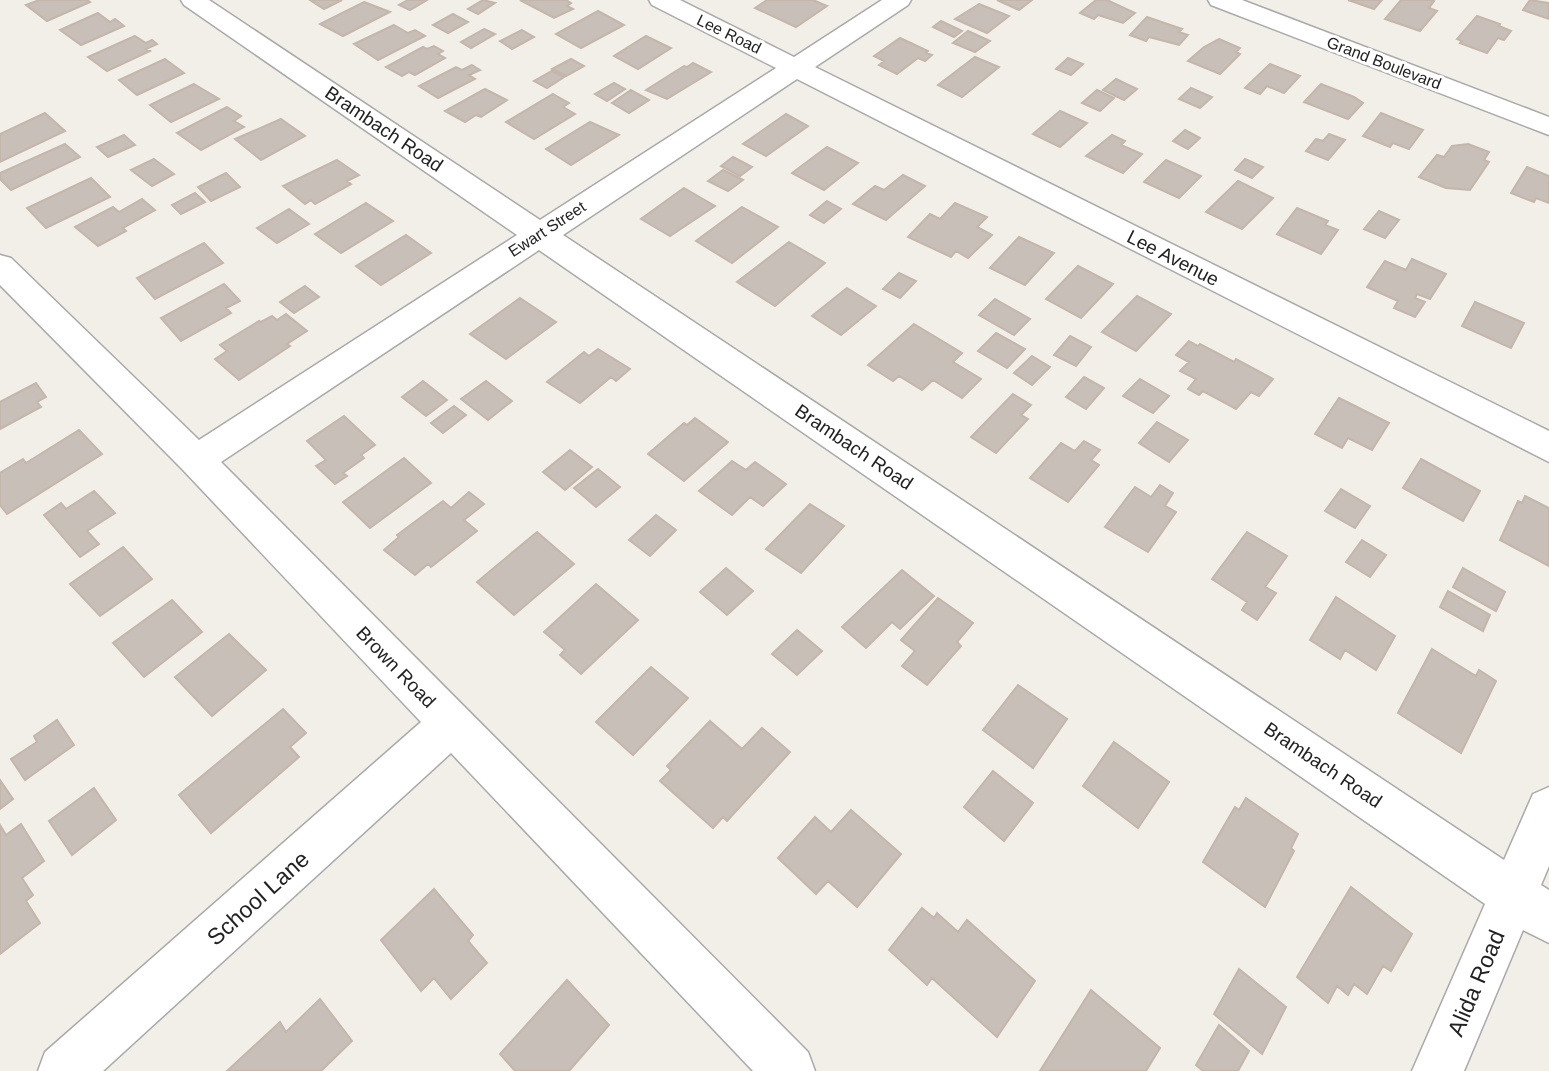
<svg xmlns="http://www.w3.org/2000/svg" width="1549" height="1071" font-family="Arial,sans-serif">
<rect width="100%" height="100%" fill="#f2efe9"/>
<path fill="#c7bfb8" stroke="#c4b6ab" stroke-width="2" d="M39,0H87L90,2L47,21L26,5Z
M310,0H342L324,9Z
M408,0H427L410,10L399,5Z
M483,0L495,3L478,14L468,9Z
M520,0H566L571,3L567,6L573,9L554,18Z
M767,0H813L827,6L796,27L755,8Z
M997,0H1032L1019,10Z
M1096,0H1107L1135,13L1123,23L1098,15L1094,19L1080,13Z
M1348,0H1382L1374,9Z
M1401,0H1430L1434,1L1429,8L1437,11L1420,31L1385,19Z
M1530,0L1549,3V19L1523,10Z
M364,2L390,12L343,36L320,24Z
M979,4L1009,16L987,33L955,19Z
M598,11L624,25L581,48L556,34Z
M98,13L110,22L115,19L124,26L81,45L60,30Z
M453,14L468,22L448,33L433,25Z
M1477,16L1500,24L1499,26L1511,31L1504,40L1498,38L1487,53L1460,43L1462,41L1457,39Z
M1147,17L1182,29L1179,32L1188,35L1179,45L1149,37L1146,41L1130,35Z
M941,21L962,31L954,37L933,27Z
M394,25L408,33L415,30L425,36L378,60L354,44Z
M484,29L495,34L471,48L461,42Z
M522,30L534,37L512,49L500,41Z
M968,31L990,41L975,52L953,43Z
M135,36L146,43L152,40L157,44L146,49L150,51L107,71L88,57Z
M646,36L671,48L638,69L614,56Z
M900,38L928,51L926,53L932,55L925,61L918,58L897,74L879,65L884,61L874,56Z
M1219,39L1240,48L1236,52L1240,54L1220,74L1188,61L1204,47Z
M434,46L443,51L438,54L445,58L415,75L409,72L402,76L386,67L423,47L427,49Z
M975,57L999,67L962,97L938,85Z
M1068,58L1083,64L1071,75L1056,69Z
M165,59L184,73L137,95L119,80Z
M571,59L584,66L566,76L552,69Z
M693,63L711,72L667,99L646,90L684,66L687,67Z
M1270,64L1300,76L1284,93L1267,86L1260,94L1245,88Z
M472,65L480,70L469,75L475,79L438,98L419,86L456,67L462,70Z
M552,71L564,77L547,88L534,81Z
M1116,79L1137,89L1124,100L1103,90Z
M614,83L625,89L607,101L595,94Z
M194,84L219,99L171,122L150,105Z
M1321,84L1354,97L1363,103L1348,119L1304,102Z
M1191,88L1212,97L1200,108L1179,99Z
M485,89L507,100L481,117L476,115L465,122L445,111Z
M631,90L649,100L629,113L612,103Z
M1097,90L1114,98L1100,111L1082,103Z
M553,94L569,103L563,107L575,114L534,139L506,122Z
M227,107L241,116L234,121L244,127L201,150L177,133Z
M1060,111L1087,123L1060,147L1033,134Z
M45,113L65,131L0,162V134Z
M1381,113L1423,130L1409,149L1393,143L1390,147L1363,136Z
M786,114L808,126L766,156L743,144Z
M281,119L305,136L261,160L235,139Z
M590,122L619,135L571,165L546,149Z
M1185,130L1200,138L1188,149L1173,141Z
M1329,134L1345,140L1328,160L1306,151L1316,139L1323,141Z
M124,135L135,145L108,157L97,147Z
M1112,135L1125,141L1121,145L1142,154L1123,173L1086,156Z
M65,144L80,157L11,190L0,179V173Z
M1468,144L1489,152L1484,160L1489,162L1470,190L1446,188L1419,177L1437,155L1444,157L1452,146Z
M827,147L858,163L824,190L792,173Z
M733,157L752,167L740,176L721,166Z
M154,159L174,174L152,186L131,170Z
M1245,159L1263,167L1252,178L1235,170Z
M337,160L359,175L347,181L351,184L315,204L311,200L305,204L283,186Z
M1166,160L1201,176L1179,198L1144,182Z
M1527,167L1549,176V203L1536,198L1534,202L1511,193Z
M723,170L743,180L728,191L708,181Z
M226,173L240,187L211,201L198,187Z
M903,175L925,186L886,220L853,204L875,186L884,190Z
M91,178L110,197L46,228L27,208Z
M1238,181L1273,198L1242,229L1206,212Z
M684,188L715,206L670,236L641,219Z
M195,193L205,202L181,214L172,205Z
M142,199L155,210L123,228L126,231L98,246L75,227L113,207L119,212Z
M827,201L841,209L824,223L810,215Z
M366,203L393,221L341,253L315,234Z
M955,203L987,217L977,227L992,235L968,258L956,251L951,257L908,237L930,214L940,219Z
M742,207L778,227L732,263L696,241Z
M1297,208L1328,221L1325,225L1338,230L1321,254L1277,234Z
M289,209L309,224L277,243L257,228Z
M1379,211L1399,220L1385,238L1364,229Z
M406,235L431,253L381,285L356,266Z
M1019,237L1054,253L1025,285L990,268Z
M789,242L825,263L775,306L737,282Z
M204,243L223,263L155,299L137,278Z
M1412,259L1446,274L1430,299L1417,294L1415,298L1425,302L1415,317L1394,308L1398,301L1367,287L1385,261L1406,270Z
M1078,266L1113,284L1081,318L1046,299Z
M899,273L916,281L900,298L883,289Z
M224,284L240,301L226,308L231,313L181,341L161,318Z
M305,286L319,297L294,313L280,302Z
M847,288L876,306L841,335L812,316Z
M1137,296L1171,314L1136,351L1102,332Z
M520,298L556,322L506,359L470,334Z
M995,299L1030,319L1014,335L979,315Z
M1475,302L1524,323L1511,348L1462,326Z
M286,314L307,331L287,344L290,346L239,380L215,359L227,351L220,345L259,321L261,322L272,316L277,320Z
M914,324L962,353L953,362L981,379L962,398L933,380L922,390L899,376L893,381L868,365Z
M996,333L1025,349L1007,368L978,351Z
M1070,336L1091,347L1076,366L1054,355Z
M1189,341L1198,346L1200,344L1234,362L1236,359L1273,379L1259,396L1251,392L1236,409L1203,391L1199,395L1188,389L1196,379L1180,371L1189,362L1176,355Z
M598,349L630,369L616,381L611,377L580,403L547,382L584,352L589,356Z
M1032,356L1050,367L1032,385L1014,373Z
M1084,377L1104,388L1086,409L1066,397Z
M1140,379L1169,396L1153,413L1123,396Z
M423,381L447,400L426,416L402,397Z
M486,381L512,401L488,420L461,399Z
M36,383L46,397L37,402L41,407L0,429V402Z
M1013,394L1031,405L1021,415L1028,419L996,453L971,437Z
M1339,398L1389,423L1372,450L1348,438L1342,448L1315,434Z
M454,406L466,415L443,433L431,423Z
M344,416L375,445L361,455L364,458L343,473L347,476L335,484L316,466L326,460L307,441Z
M695,418L728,442L684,481L648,454L684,423L687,425Z
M1157,422L1188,440L1169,462L1139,443Z
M79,430L102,454L7,514L0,505V473L23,459L26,463Z
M1084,441L1100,450L1091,460L1099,465L1068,502L1030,478L1061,443L1075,451Z
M570,450L592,467L565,490L543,472Z
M404,458L431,483L370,528L343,502Z
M1421,459L1480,491L1463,521L1403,488Z
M732,461L746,470L755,462L786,484L763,506L750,497L732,515L699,491Z
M598,469L620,487L596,507L574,488Z
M1160,485L1173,493L1165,506L1176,512L1148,552L1105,527L1135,487L1151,497Z
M1341,489L1370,506L1355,528L1325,511Z
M94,491L115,513L87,531L99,544L80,557L44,515L61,503L66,509Z
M469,492L484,504L464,520L477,531L431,567L428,564L415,575L384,550L399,537L397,535L443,501L451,508Z
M1525,496L1549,508V566L1500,540L1518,501L1522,503Z
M810,504L844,526L801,573L766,549Z
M656,515L676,530L650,556L629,540Z
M537,532L574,564L514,615L477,582Z
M1247,532L1287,556L1265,587L1276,593L1257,620L1242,610L1247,602L1212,579Z
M1362,540L1386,555L1370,577L1346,562Z
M123,547L152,579L100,616L70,584Z
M726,568L753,591L727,615L700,592Z
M1463,568L1505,592L1496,611L1453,587Z
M902,570L934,596L900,629L892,622L866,648L842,627Z
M596,584L638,620L581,674L560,655L565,650L544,632Z
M1448,591L1490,615L1483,631L1440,607Z
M1336,597L1395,636L1376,670L1345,650L1340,659L1310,640Z
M938,598L973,623L957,642L961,646L927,685L902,666L915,651L901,640Z
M172,600L202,632L144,677L113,643Z
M797,630L822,651L797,675L772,654Z
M229,634L266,670L212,716L175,677Z
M1432,649L1476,676L1479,670L1496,681L1461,753L1398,713Z
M651,667L688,698L633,755L596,722Z
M1018,685L1067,719L1033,768L983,730Z
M283,709L306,733L290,747L299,757L211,833L179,795Z
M57,720L74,745L25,780L11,759L37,742L34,736Z
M710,721L742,749L762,728L790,752L727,821L723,817L713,828L660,781L671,770L667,766Z
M1114,742L1169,782L1138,828L1083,786Z
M993,771L1033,803L1004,841L964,807Z
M0,780L13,799L0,809Z
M94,788L116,820L72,855L49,821Z
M1246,798L1298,834L1291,848L1294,851L1265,907L1203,862L1235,807L1239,810Z
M851,810L901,854L857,907L828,881L816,894L778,858L815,817L831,832Z
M21,824L44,861L22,878L33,895L26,901L40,923L0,954V825L6,835Z
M1351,887L1412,934L1391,971L1383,966L1367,994L1354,984L1348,995L1337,986L1328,1003L1297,977Z
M434,889L473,935L468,941L487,963L451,999L434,978L421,991L381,940Z
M922,908L934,918L937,913L958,932L967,920L1035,981L997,1037L932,978L927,985L889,950Z
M1239,969L1286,1007L1262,1054L1214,1014Z
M567,980L609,1025L569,1071H515L500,1054Z
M1091,990L1160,1048L1146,1071H1040Z
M320,999L352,1041L321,1071H227L280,1022L286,1032Z
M1219,1025L1249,1051L1238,1071H1203L1196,1065Z"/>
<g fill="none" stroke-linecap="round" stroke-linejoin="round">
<defs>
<path id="minor" d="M181,0H209L540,220L776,68L652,5L649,0H680L794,57L882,0H911L908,5L815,67L1549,431V462L797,79L563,235L1504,860L1533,794L1549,787V866L1541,885L1549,890V943L1523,930L1464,1071H1412L1485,904L539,250L221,462L808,1052L815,1071H753L451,753L103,1071H38L45,1052L421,722L183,470L0,285V255L11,258L199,440L517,235L184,5Z
M1208,0H1242L1549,117V135L1211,5Z"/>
</defs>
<use href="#minor" stroke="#a9a9a9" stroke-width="3"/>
<use href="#minor" fill="#fff" fill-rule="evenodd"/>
</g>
<g text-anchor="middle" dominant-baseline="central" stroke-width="6" stroke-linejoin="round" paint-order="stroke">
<g font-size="16" fill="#222" stroke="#fff">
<text transform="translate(729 34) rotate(26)">Lee Road</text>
<text transform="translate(1384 63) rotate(21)">Grand Boulevard</text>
<text transform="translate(547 229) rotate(-33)">Ewart Street</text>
</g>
<g font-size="19" fill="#222" stroke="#fff">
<text transform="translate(384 129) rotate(34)">Brambach Road</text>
<text transform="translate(1173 258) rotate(27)">Lee Avenue</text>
<text transform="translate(854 447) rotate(34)">Brambach Road</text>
<text transform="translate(396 667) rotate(46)">Brown Road</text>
<text transform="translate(1323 765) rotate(34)">Brambach Road</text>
</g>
<g font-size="23" fill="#222" stroke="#fff">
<text transform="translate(258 898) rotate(-42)">School Lane</text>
<text transform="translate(1476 983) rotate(-67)">Alida Road</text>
</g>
</g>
</svg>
